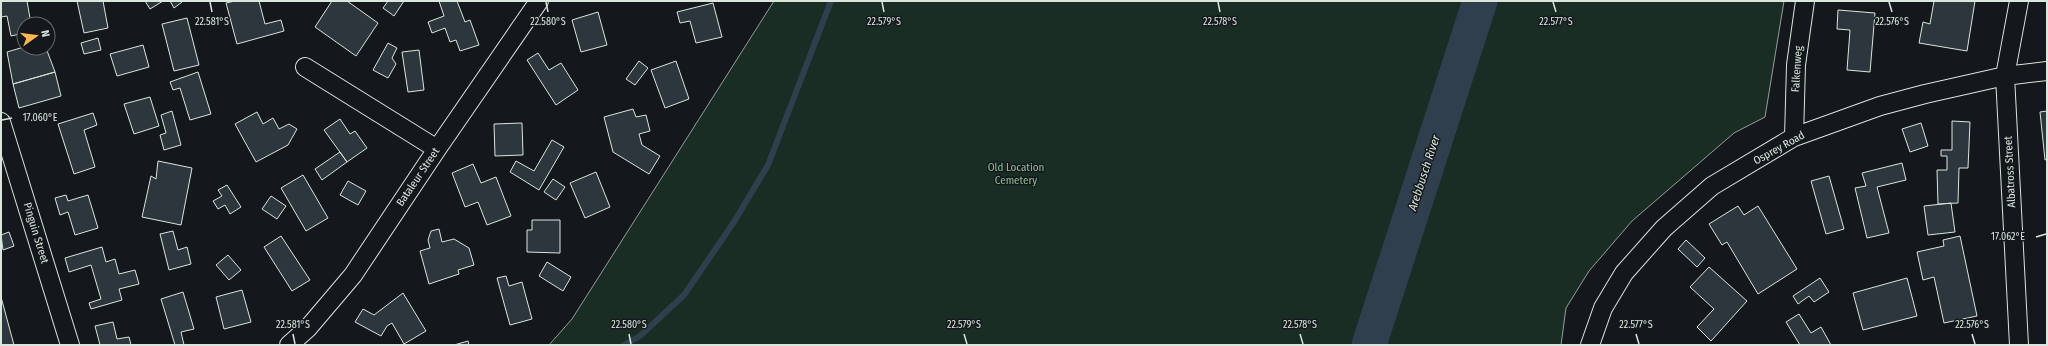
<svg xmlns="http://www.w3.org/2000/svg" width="2048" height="346" font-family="'Fira Sans Condensed',sans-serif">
<rect width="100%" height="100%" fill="#14181c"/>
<path fill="#1a2d24" stroke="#939e99" d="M774,1H1784L1765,117L1734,133L1632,221L1589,271L1566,308L1561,345H549L572,319Z"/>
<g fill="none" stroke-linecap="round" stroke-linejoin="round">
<path stroke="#2f3f4d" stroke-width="6" d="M624,345L640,336L684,295L734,222L768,165L831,1"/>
<path stroke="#2f3f4d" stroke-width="35" d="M1369,345L1480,1"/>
</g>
<path fill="#2c363c" stroke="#d8e6dc" d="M1,1H27L31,24H24V33L11,36L7,16L1,17Z
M77,1H103L108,28L84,33Z
M145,1H163L150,9Z
M170,1H182V2L174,8Z
M235,1H259L265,24L281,20L284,31L237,44L226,3Z
M332,1H347L378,23L356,56L315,27Z
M388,1H404L394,16L383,8Z
M439,1H457L465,22L470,20L479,45L460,51L456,40L450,42L445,28L432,33L428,22L444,16Z
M1934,1H1975L1967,51L1919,43L1923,22L1930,24Z
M713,3L722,37L696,43L690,21L680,23L677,12Z
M1838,10L1875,13L1870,72L1847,70L1850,30L1837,29Z
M598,12L607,45L581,52L572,20Z
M187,18L199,65L174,71L162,24Z
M98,38L101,50L84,54L81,43Z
M388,43L397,48L392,58L396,64L388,78L373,70Z
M143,45L149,67L117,76L110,54Z
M24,47L46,48L55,72L13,84L7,52Z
M419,50L424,90L408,92L402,52Z
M538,53L549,70L561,63L578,90L556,105L527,60Z
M639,61L648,68L635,85L626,79Z
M676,61L689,99L665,108L651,70Z
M55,72L61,96L19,108L13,84Z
M198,72L211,114L190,120L180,88L173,90L170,82Z
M150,97L159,126L134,134L124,104Z
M633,109L636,117L646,115L650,131L639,134L642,145L660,156L649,174L613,152L604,117Z
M172,111L181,145L164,150L160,135L166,133L161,115Z
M2047,111V159L2045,160L2040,112Z
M257,112L263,124L273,118L279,129L289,124L297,129L288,145L256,162L235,124Z
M93,113L97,125L84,130L95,167L74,174L58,124Z
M340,119L350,134L355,131L367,148L347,162L324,130Z
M1952,121L1970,122L1968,168H1959L1958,203L1938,204L1937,170H1947V156H1941V150H1952Z
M522,123L523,155L495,156L494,124Z
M1921,123L1928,146L1910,152L1902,129Z
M552,140L564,147L539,190L510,172L516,161L534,171Z
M340,152L347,162L322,180L315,169Z
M158,161L192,168L181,225L142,217L151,176L156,179Z
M1902,163L1906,180L1877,187L1889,233L1867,238L1855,188L1866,186L1862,173Z
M473,164L481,183L496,177L511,216L487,225L478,202L465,207L452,173Z
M596,172L610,207L585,218L570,183Z
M303,175L328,218L306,231L281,188Z
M1829,176L1844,229L1826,234L1811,181Z
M553,179L565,187L556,200L544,192Z
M348,181L366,191L358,205L340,195Z
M227,185L241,207L230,214L225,205L218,209L213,201L222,196L218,190Z
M66,195L68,201L88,195L98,228L75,235L68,212L60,215L55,198Z
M271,196L286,206L277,219L262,209Z
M1951,203L1955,232L1928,235L1924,206Z
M1738,206L1744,215L1758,206L1797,269L1758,294L1727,242L1722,245L1709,224Z
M532,220H560V253L527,252V230H532Z
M439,229L442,242L454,239L469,248L474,265L458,270L459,274L429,284L420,251L430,248L428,240L431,231Z
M173,231L178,250L187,247L191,264L169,270L160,234Z
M9,232L14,246L3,250L1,235Z
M281,236L310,280L292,291L264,247Z
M1960,236L1977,316L1944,323L1934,277L1923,280L1917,252L1944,246L1943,240Z
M1686,240L1705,258L1697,267L1678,249Z
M102,247L106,262L115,259L119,274L135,270L139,284L119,289L122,300L91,309L89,303L101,299L91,265L69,272L65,258Z
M228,255L241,270L229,280L216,265Z
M547,262L571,277L563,291L539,276Z
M1709,267L1747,301L1711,341L1697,327L1714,309L1690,287Z
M506,276L509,286L522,282L532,319L510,325L497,278Z
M1820,278L1829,292L1814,302L1809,296L1798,304L1793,296Z
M1907,278L1917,316L1863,330L1853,293Z
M242,290L251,322L224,329L216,297Z
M183,292L194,329L181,332L184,345H175L161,299Z
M403,293L426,331L404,344L392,323L387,326L381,336L355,322L363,309L374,315Z
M1,297L14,345H1Z
M1799,314L1811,333L1821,327L1831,345H1800L1786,322Z
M113,322L117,339L129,337L131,345H100L95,326Z
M468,341L469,345H454Z"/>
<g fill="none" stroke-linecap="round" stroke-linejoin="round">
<defs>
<path id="street" d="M305,67L437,149
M1,122L70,345
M1794,137L1796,65L1805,1
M289,345L308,328L353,275L437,149L539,1
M1590,345L1603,308L1624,273L1664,228L1712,186L1794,137L1880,106L1925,94L2005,76L2047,71
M2019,345L2005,76L2019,1"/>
</defs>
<use href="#street" stroke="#d8e6dc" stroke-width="20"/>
<use href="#street" stroke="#14181c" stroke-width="18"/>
</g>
<path fill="none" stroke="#d8e6dc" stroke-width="1.5" d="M210,2L212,12M546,2L548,12M882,2L884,12M1218,2L1220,12M1553,2L1556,12M1889,2L1892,12M2,120L12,118M2036,237L2046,234M293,334L295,344M629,334L631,344M964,334L967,344M1300,334L1303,344M1636,334L1639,344M1972,334L1975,344"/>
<g text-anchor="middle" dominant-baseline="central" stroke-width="3" stroke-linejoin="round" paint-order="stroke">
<g font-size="11" fill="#d8e6dc" stroke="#14181c">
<text transform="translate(1797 69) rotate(-86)">Falkenweg</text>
<text transform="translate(1779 148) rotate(-29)">Osprey Road</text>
<text transform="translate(2010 172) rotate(-93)">Albatross Street</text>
<text transform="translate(418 177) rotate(-56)">Bataleur Street</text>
<text transform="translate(36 233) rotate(73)">Pinguin Street</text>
</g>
<g font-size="11" fill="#8ac095" stroke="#14181c">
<text x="1016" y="167">Old Location<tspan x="1016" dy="13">Cemetery</tspan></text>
</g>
<g font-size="12" font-style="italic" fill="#d8e6dc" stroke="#14181c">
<text transform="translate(1424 173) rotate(-72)">Arebbusch River</text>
</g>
</g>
<g font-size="10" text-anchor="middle" fill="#d8e6dc" stroke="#14181c" stroke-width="3" stroke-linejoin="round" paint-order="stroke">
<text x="212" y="25">22.581°S</text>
<text x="548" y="25">22.580°S</text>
<text x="884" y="25">22.579°S</text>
<text x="1220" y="25">22.578°S</text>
<text x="1556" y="25">22.577°S</text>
<text x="1892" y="25">22.576°S</text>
<text x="40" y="121">17.060°E</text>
<text x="2008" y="240">17.062°E</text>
<text x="293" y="328">22.581°S</text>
<text x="629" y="328">22.580°S</text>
<text x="964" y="328">22.579°S</text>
<text x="1300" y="328">22.578°S</text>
<text x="1636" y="328">22.577°S</text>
<text x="1972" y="328">22.576°S</text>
</g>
<rect width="2048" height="346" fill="none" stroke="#d8e6dc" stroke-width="4"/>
<g transform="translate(36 36) rotate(76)"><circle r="19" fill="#14181c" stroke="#626a69"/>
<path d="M0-3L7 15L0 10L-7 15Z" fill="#ffb74d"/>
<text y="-6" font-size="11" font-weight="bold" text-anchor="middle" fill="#d8e6dc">N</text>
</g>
</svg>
